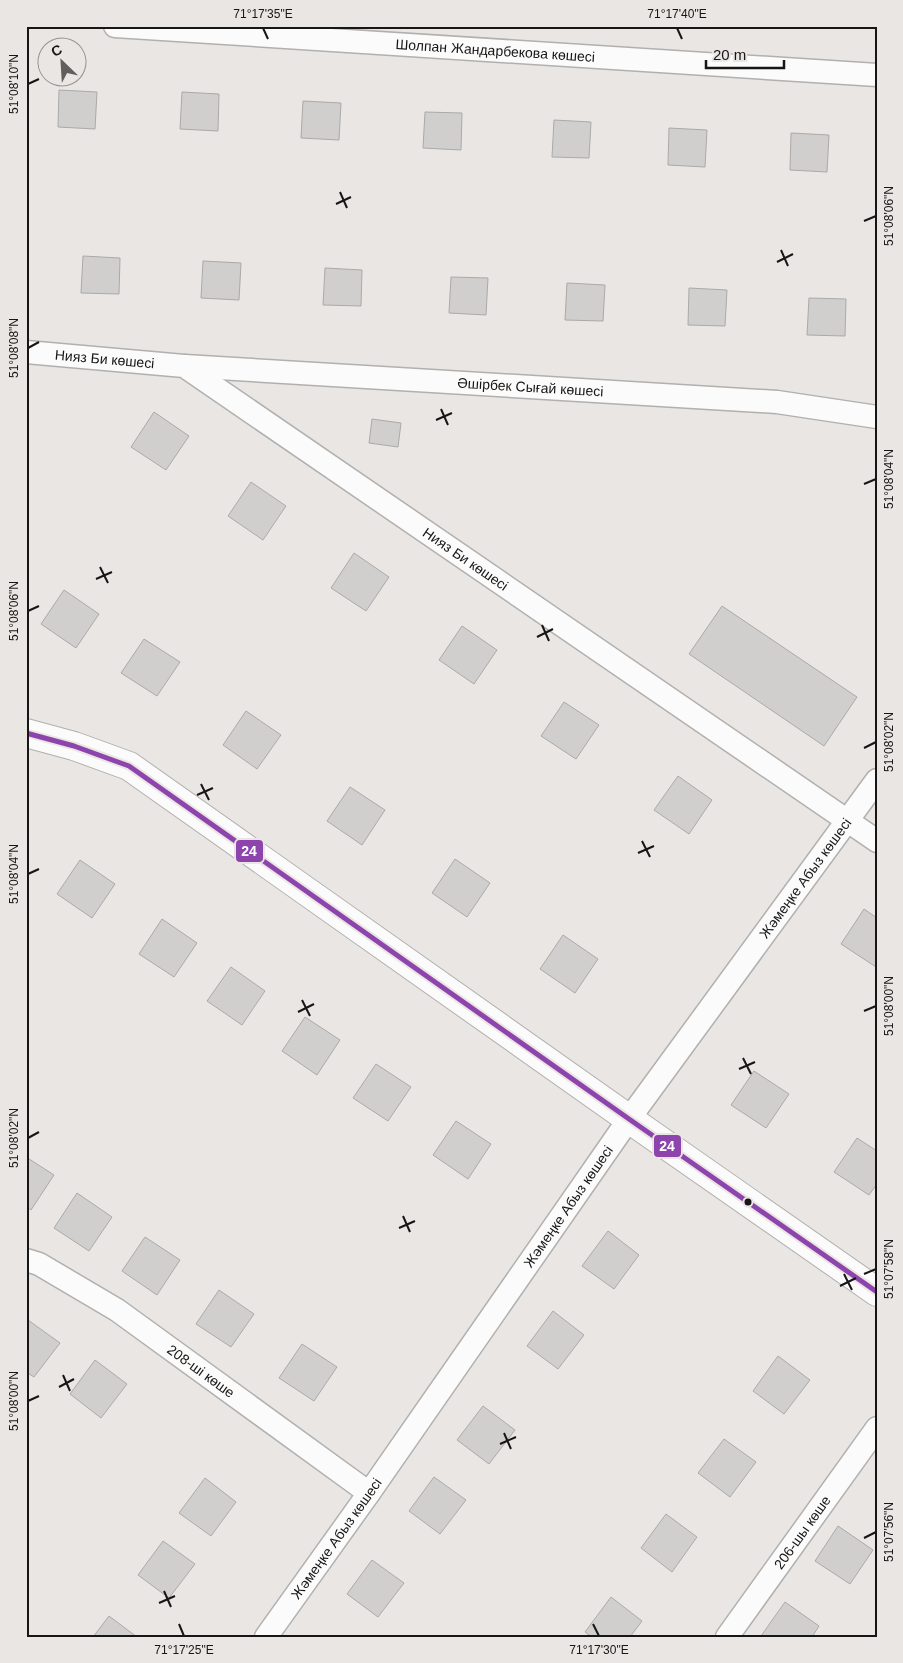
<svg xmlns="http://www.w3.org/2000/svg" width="903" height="1663" font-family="Helvetica,sans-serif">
<rect width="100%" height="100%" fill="#e9e6e4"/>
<path fill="#d1cece" stroke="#abaaa9" d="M59,90L97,92L95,129L58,127Z
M182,92L219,94L218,131L180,129Z
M303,101L341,103L339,140L301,138Z
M425,112L462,113L461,150L423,148Z
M554,120L591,122L589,158L552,157Z
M669,128L707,130L705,167L668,165Z
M791,133L829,135L827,172L790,170Z
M83,256L120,258L119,294L81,293Z
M203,261L241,263L239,300L201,298Z
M325,268L362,270L361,306L323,305Z
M451,277L488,278L486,315L449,313Z
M567,283L605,285L603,321L565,320Z
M689,288L727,290L725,326L688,325Z
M809,298L846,299L845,336L807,335Z
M154,412L189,436L166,470L131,447Z
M372,419L401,423L398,447L369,443Z
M251,482L286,506L263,540L228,516Z
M354,553L389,577L366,611L331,588Z
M64,590L99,614L76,648L41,624Z
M722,606L857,697L824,746L689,654Z
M462,626L497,650L474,684L439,660Z
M144,639L180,662L157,696L121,673Z
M564,702L599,725L576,759L541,736Z
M246,711L281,735L257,769L223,745Z
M678,776L712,800L689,834L654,810Z
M350,787L385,810L362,845L327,821Z
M455,859L490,883L467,917L432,893Z
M80,860L115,884L92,918L57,894Z
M864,909L877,918L876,967L841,944Z
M162,919L197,943L174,977L139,954Z
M563,935L598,959L575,993L540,969Z
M231,967L265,991L242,1025L207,1001Z
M305,1017L340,1040L317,1075L282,1051Z
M376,1064L411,1087L388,1121L353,1098Z
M754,1071L789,1094L766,1128L731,1105Z
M456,1121L491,1144L468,1179L433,1155Z
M857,1138L877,1151V1184L869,1195L834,1172Z
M26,1157L54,1175L31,1210L26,1206Z
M77,1193L112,1217L89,1251L54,1228Z
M608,1231L639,1255L614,1289L582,1266Z
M145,1237L180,1260L157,1295L122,1271Z
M219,1290L254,1314L231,1347L196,1324Z
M553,1311L584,1335L558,1369L527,1346Z
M28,1320L60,1343L34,1377L26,1372V1323Z
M302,1344L337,1367L314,1401L279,1378Z
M778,1356L810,1380L784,1414L753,1391Z
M95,1360L127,1384L101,1418L70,1394Z
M483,1406L515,1430L489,1464L457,1440Z
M724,1439L756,1462L730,1497L698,1473Z
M434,1477L466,1500L440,1534L409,1511Z
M205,1478L236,1502L211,1536L179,1513Z
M666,1514L697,1537L672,1572L641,1548Z
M838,1526L873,1550L850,1584L815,1561Z
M163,1541L195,1564L169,1598L138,1575Z
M372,1560L404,1583L378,1617L347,1594Z
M611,1597L642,1621L630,1637H592L585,1632Z
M785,1602L819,1626L812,1637L761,1636Z
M109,1616L137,1637H93Z"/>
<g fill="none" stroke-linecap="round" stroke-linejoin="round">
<defs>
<g id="minor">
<path id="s1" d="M115,26L877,75"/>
<path id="s2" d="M26,352L184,366L877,841"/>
<path id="s3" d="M185,366L777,402L877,417"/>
<path id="s4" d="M26,1260L39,1264L117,1310L369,1493"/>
<path id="s5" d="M266,1637L369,1493L629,1119L877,780"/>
<path id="s6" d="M727,1637L877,1428"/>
</g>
<path id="tertiary" d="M26,733L74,746L129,766L629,1119L877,1292"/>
</defs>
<use href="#minor" stroke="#b1b0ae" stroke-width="25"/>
<use href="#tertiary" stroke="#b1b0ae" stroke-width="30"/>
<use href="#minor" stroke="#fcfbfb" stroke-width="22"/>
<use href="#tertiary" stroke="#fcfbfb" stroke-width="28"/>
<defs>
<path id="bus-1" d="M26,733L74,746L129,766L629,1119L877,1292"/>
</defs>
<use href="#bus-1" stroke="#eae6e3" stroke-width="9"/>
<use href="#bus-1" stroke="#8e44ad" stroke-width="5"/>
</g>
<path fill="none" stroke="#171615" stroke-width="2" d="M263,28L268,39M677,28L682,39M28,84L39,79M340,192L347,208M336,204L351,197M864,221L876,216M781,250L788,266M777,262L793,254M28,348L39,342M441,409L448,425M436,420L452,413M864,484L876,479M100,567L108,583M96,579L112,572M28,611L39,606M542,625L549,641M537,637L553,629M864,748L876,742M201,784L209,800M197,795L213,788M642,841L650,857M638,853L654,846M28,874L39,869M302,1000L310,1016M864,1011L876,1006M298,1012L314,1004M743,1058L751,1074M739,1069L755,1062M28,1138L39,1132M403,1216L410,1232M399,1228L415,1221M844,1274L852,1290M864,1274L876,1269M840,1286L856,1278M63,1375L70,1391M59,1387L74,1379M28,1401L39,1396M504,1433L511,1449M500,1444L516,1437M864,1538L876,1532M164,1591L171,1607M159,1603L175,1596M179,1624L184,1636M593,1624L599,1636"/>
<circle fill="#171615" stroke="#eae6e3" stroke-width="2" cx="748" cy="1202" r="4.5"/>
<g text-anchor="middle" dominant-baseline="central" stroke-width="4.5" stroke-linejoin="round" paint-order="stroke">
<g font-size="14" fill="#171615" stroke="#eae6e3">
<text stroke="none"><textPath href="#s1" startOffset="381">Шолпан Жандарбекова көшесі</textPath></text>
<text stroke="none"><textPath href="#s2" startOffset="79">Нияз Би көшесі</textPath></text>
<text stroke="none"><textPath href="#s3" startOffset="346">Әшірбек Сығай көшесі</textPath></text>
<text stroke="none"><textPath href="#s2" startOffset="500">Нияз Би көшесі</textPath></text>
<text stroke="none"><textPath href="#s5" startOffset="931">Жәмеңке Абыз көшесі</textPath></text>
<text stroke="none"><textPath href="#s5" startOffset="526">Жәмеңке Абыз көшесі</textPath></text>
<text stroke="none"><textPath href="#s4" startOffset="208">208-ші көше</textPath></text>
<text stroke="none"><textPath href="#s6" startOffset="129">206-шы көше</textPath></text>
<text stroke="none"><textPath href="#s5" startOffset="121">Жәмеңке Абыз көшесі</textPath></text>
</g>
</g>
<g stroke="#eae6e3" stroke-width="2">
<rect x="235" y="839" width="29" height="24" rx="5" fill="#8e44ad"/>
<rect x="653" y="1134" width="29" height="24" rx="5" fill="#8e44ad"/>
</g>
<g font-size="14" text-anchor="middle" font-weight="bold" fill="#fff">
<text x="249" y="856">24</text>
<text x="667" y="1151">24</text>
</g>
<rect width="903" height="1663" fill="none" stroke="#eae6e3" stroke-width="55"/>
<g transform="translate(62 62) rotate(335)"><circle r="24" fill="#eae6e3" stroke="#969391"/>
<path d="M0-4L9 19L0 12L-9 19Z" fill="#605f5d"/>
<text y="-8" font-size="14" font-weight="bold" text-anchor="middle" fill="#171615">С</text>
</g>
<path d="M706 60v8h78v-8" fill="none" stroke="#171615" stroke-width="2.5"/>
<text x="713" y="60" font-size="15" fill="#171615" stroke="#eae6e3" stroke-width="4" paint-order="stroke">20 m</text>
<rect x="28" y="28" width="848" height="1608" fill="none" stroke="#171615" stroke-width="2"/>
<g font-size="12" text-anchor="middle" fill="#171615">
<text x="263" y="18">71°17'35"E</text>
<text x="677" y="18">71°17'40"E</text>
<text transform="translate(14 84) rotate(-90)" y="4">51°08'10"N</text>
<text transform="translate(889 216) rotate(-90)" y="4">51°08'06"N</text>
<text transform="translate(14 348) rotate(-90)" y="4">51°08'08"N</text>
<text transform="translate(889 479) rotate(-90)" y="4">51°08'04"N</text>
<text transform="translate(14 611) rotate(-90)" y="4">51°08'06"N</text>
<text transform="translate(889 742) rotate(-90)" y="4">51°08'02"N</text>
<text transform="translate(14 874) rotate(-90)" y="4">51°08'04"N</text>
<text transform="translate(889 1006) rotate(-90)" y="4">51°08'00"N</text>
<text transform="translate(14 1138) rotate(-90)" y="4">51°08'02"N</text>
<text transform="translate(889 1269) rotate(-90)" y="4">51°07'58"N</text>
<text transform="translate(14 1401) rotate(-90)" y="4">51°08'00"N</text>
<text transform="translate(889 1532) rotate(-90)" y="4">51°07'56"N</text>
<text x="184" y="1654">71°17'25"E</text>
<text x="599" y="1654">71°17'30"E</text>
</g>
</svg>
